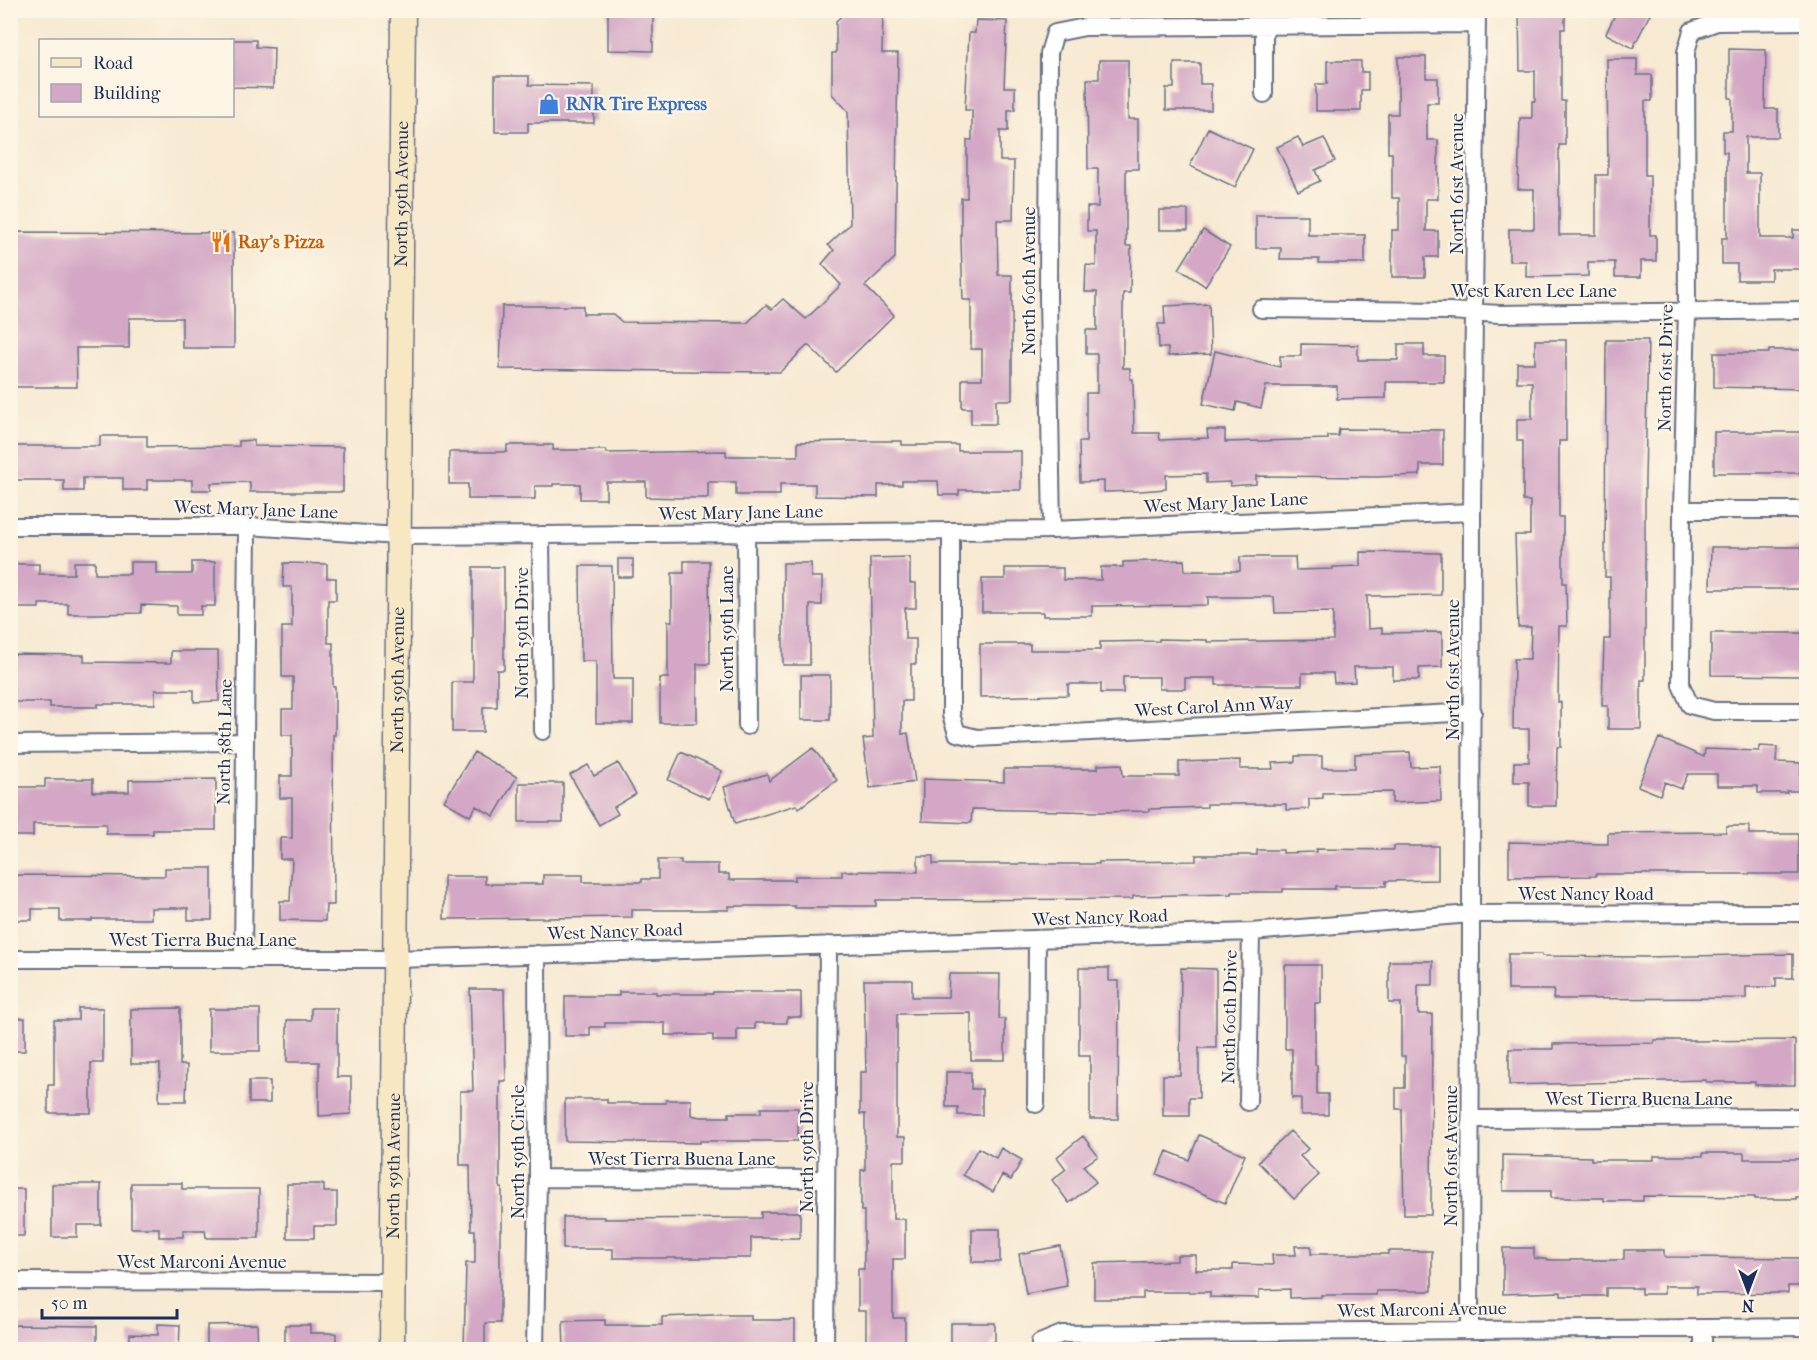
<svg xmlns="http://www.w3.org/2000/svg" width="1817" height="1360" font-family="'IM FELL French Canon',serif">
<rect width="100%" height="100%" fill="#fcf5e5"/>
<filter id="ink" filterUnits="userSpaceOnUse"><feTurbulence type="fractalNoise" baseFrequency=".0167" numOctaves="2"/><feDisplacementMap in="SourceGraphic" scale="12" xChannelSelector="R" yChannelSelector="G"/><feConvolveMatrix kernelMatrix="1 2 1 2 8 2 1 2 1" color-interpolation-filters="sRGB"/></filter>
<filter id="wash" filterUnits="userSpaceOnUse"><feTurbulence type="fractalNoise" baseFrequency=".008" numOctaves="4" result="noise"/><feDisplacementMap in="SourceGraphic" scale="24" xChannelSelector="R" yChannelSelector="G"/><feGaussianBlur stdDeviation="1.35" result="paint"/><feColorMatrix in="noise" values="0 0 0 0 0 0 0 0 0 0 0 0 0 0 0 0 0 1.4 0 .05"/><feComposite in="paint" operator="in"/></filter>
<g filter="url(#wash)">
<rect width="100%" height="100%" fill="#f7e9d2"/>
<g id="blocks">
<path fill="#d3a7c5" d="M608,10H653V51L608,50Z
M848,10H883L882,53H898L895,258L865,286L894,315L836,372L808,345L780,372L500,369L502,306H583V314H613L622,322L747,323L766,305L772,309L783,299L806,319L841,285L822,264L834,250L828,245L850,224L848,111L832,94V53H836V21Z
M1519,10H1565V29H1561V101H1565V145H1559V235H1596V175H1608L1607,59H1637V75H1652V101H1645V175H1650V235H1656V261H1641V277H1615V262H1588V276L1526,277V261H1509V229H1534V189H1518L1520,118H1532V101H1535V71H1520Z
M1617,10H1652L1633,48L1606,34Z
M976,20L1007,21L1004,87H1015V110H1008V131H1000V161H1014L1013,220H997L998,275H1012V400H996V424H971V408H962V379H982V349H971V300H963L961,242V198H967V140H972V110H965L969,33H975Z
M232,40H256V47L274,48L273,88L232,87Z
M1729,49L1766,50L1765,109H1778V137H1746V173H1760V238H1793V230H1806V269H1771V280H1737V264H1722V238H1727V152H1723V131H1732V98H1729Z
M1398,57H1426V78H1438V103H1427V140H1438V199H1426V231H1438V257H1425V277H1392V230H1399V198H1392V153H1388V114H1398Z
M1099,60H1128V119H1138V169H1126V246H1131L1130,293H1123V368H1130V379H1133L1134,433H1159L1160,440L1208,438L1207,430H1225V442L1328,439V436H1338L1339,429L1443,430V465H1420V475L1377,477L1256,476V484L1230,486V482L1206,483V474L1166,475V489L1140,491L1104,492V481L1080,482L1079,442H1086V393H1097V354H1086V330H1097V292H1085L1086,265L1096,266V231H1087V207H1098V169H1088L1087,79H1099Z
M1327,61H1361V72H1368V90H1361V111H1316V84H1327Z
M1174,63H1200V84H1211V110H1166V88H1174Z
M495,76H529V85L594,86V123H528V132H495Z
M1208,128L1253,149L1235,187L1190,166Z
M1298,137L1303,147L1324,138L1335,161L1315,170L1320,181L1298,191L1277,147Z
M1159,210H1188V230H1159Z
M1256,215H1308V235H1365V263H1319V259H1280L1281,248H1256Z
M1203,230L1230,247L1205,286L1179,269Z
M10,232L234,233V348H182V318H129V348H76L77,387H10Z
M1209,304L1211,354L1168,356V348H1159L1158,324H1165L1164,306Z
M1535,340H1566V441H1559V517H1563V583H1566L1567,626H1559L1558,702H1561V747H1557L1556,806H1529V782H1514V762H1529V729H1513L1514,659H1530L1531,627H1518L1515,535H1530V501H1523V441H1517V419H1532V382H1517V363H1535Z
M1606,340H1648L1645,480V680H1641V729H1608V706H1602L1604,639H1610V577H1605Z
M1301,344L1358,345V360H1398V344H1424V356H1444V382H1386V398L1337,399V386H1266L1261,408L1237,402L1235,411L1203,404L1215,351L1280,367V356H1301Z
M1769,350H1806V389L1714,387V353H1769Z
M1714,432H1803V473H1714Z
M100,436H147V447L239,446V441L254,440V446L343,447V492H250V482L211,483V490H192V480H147V490H123V478H83V491H64V480H10V446H100Z
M852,441H902V445H958V451H1021V490H959V495H939L938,481H902V485H878V497L815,496V484H780V495H736V482H708V498H685L646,497V482H606V499H580V484H553V486H535V499H468V484H449V452H507V445H553V450H606V453L726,451V456H798V442Z
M1711,547H1802V589H1710Z
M1360,552L1441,553V595L1367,596L1368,629L1382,628V633L1442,632V667L1419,668V680H1393V667H1354L1355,682L1334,683L1333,673H1302V685H1216V678H1185V689H1159V677H1123V693H1101V684H1068V695L980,697V644H1030V650H1100V642L1159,641V639L1207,640V642L1333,640V612L1275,613L1274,597H1208V605L1092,606V616H1043V612H982V579H1005V568H1063V580H1101V567H1123V562L1184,560L1185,571H1240V557H1295L1296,570L1333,569V567L1360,566Z
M910,557V583H916V608H905V639H916V664H911V701H902V734L908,733L915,782L870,788L863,739L873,738L870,558Z
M618,559H633V577H618Z
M684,561H709L710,664H697V723H660V678H668V621H672V573H684Z
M74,562H95V574H130V562H157V574H192V562H215V606H201V615H177V606L141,605V613L95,614H68V604H39V608H10V564H39V574H74Z
M284,563L327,564V578H336V600H328V643H333V687H335V735H333L334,905H326L325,921L280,920V901H290L292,859H280V838H292V798H280V776H292V735H282V709H293V677H282V627H292V587H283Z
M783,563H811V577H822V605H810V665H783Z
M580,566H612L613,679H633V723H596V661H581Z
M473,567H504V670H497V707H483V732H452V682H473Z
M1711,633H1802V676L1711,675Z
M171,651H218L219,701L194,702V690H155V704H98V707H50V702H14V690H10V654L84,655V662L171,663Z
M801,675H830V720H801Z
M1659,738L1704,757L1705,749L1759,751V746L1777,747L1776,762L1801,763L1800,791H1787V793H1758V786H1717V774H1688L1681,789L1665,782L1660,795L1638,786Z
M813,748L837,780L799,808L796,805L735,824L724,787L767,774L769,781Z
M474,752L517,777L494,816L476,806L470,816L444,801Z
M681,752L722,771L709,799L668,780Z
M1410,752L1411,767L1440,766L1441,801L1392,803V792L1323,793V798L1309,799V809L1286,810V804H1207V807L1149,809V811L1099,812L972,809L971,823L922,821L923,779L1004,782V769H1098V765L1122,764L1123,776H1179V762L1240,760V769H1273L1272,763L1295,762V756H1322V768H1355V754Z
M618,763L636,794L614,807L618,814L599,825L570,775L588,765L594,776Z
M45,779H93V792H129V780L216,779V830H153V834H106V824H33V836H10V787H45Z
M519,783H563V822H519Z
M1726,826H1749V834H1799V874H1596V876L1509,877V842L1608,844V833L1726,832Z
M1394,846H1438V880L1386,881V886H1335V889H1283V892H1232V894L1133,896V899L876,900V906H828V908H795V906H729V910H632V917L444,919V876H485V884H543V875H583V882H642V879H658V860H681V864H718V874H729V880H795V876H842V871L918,872V856H933V864H1099V862L1196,861V855H1257V850H1283V853L1316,852V849L1394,850Z
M165,868H212V920H188V908H151V919H92V921H60V909H32V920H10V875L165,876Z
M1508,954H1542V956L1645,957L1793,954V978H1776V987H1746V998L1553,999L1554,990H1508Z
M1389,961H1433V985H1418V1014H1432L1431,1215H1404L1402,1109H1396V1088H1405V1056H1401V1003H1389Z
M1285,965H1321V1003H1315V1065H1317V1094H1328V1115H1301V1098H1292V1049H1285Z
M1079,968H1109V981H1119L1118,1119H1090V1056H1079Z
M1181,968L1216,969V1048H1199V1098H1189V1116H1163V1075H1180Z
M949,974H1000L999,1019H1005V1060H971V1013L897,1014V1137H905V1161H893V1219H905V1259H893V1318H905V1350H866V1311H858V1269H864V1211H861V1170H865V1114H860V1072H866L864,980H912V997H948Z
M470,989H504L506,1081H500V1188H502V1230H500V1323H485V1350H464L466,1263H475V1230H471L470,1165H460V1091H473Z
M619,992H656V994H713V992H801V1017H787V1023H755V1029H737V1041H713V1035H665V1023H605V1027H590V1036H565V996H619Z
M78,1008H103V1063H91V1113H48V1085H54V1020H78Z
M180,1008V1065H187L186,1101H159L160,1064H131V1009Z
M311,1008H337V1077H351V1114L319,1116V1062H287V1020H311Z
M209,1009H260V1051H209Z
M10,1018H25V1051H10Z
M1654,1040H1694V1041L1795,1040V1085H1755V1082H1706V1080L1509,1085V1049H1553V1044L1654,1043Z
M946,1072H971V1089H982V1115H958V1107H946Z
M249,1081H270V1103H249Z
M565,1099H607V1103H666V1100H691V1115L700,1117H729V1113H761V1108H798V1141H700V1143L565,1141Z
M1290,1131L1308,1149L1300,1156L1319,1175L1294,1199L1258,1162Z
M1199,1135L1245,1155L1225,1203L1157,1174L1167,1151L1189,1160Z
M1083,1136L1098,1156L1084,1166L1096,1182L1069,1203L1052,1180L1066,1169L1057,1157Z
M978,1148L996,1158L1001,1148L1022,1160L1011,1180L1002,1175L993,1192L963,1175Z
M1703,1153H1744V1159H1806V1197H1796V1199H1755V1197L1643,1196V1201H1604V1198H1551V1191H1503V1155L1591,1157V1160H1654V1156H1703Z
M131,1183H182V1189H259V1238H208L206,1237L205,1230H183V1237H159V1228H131Z
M52,1184H101V1225H77V1237H52Z
M287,1184H324V1192H337V1226H314V1238H287Z
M10,1189H24V1236H10Z
M761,1212H800V1238H751V1258H613V1249H563V1217H604V1219L761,1218Z
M972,1229H1000V1262H972Z
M1060,1246L1067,1286L1026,1294L1019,1254Z
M1295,1246H1311V1254H1388V1251H1432V1291H1376V1295H1321V1297L1290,1298V1289L1259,1290V1298L1210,1297V1292H1143V1299H1094V1263L1177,1261V1255H1196V1270H1233V1264L1273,1265L1272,1255H1296Z
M1503,1248H1534V1258L1551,1260H1624V1250H1664V1257L1806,1258V1286H1788V1293L1697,1294V1286H1664V1294H1641V1288H1606V1296H1561V1292L1503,1294Z
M712,1315H751V1320H795V1350H564L563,1321L605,1320V1325H662V1317Z
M951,1323H995V1342H991V1350H951Z
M158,1324L180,1325L179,1350H130V1334L158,1335Z
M257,1324L258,1350H207V1325Z
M10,1325L97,1326V1350L10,1347Z
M285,1325H310V1333H336V1350H285Z"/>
</g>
</g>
<g filter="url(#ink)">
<use href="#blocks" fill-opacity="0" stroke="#687087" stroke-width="1.5"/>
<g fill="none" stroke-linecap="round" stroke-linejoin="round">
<defs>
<path id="minor" d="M1806,21L1717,22L1692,31L1686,52L1687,310L1682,510L1681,685L1690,705L1714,711H1806
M1264,26V94
M1261,309L1449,311L1500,314L1806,310
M1682,510H1806
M10,526H247L398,536L541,535L1052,530L1472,512
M1052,530L1048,297L1049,53L1055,33L1085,27L1477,24
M951,531V715L957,733L977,738L1473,712
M746,532L747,726
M541,535L543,731
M10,744L244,742
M10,959H395L1251,932L1471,914L1806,913
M243,960L247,526
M1248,1102L1251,932
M1036,1104L1037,939
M1471,1119L1806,1117
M538,1178L826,1179
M10,1281L393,1282
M1470,1329L1472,512L1477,10
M535,1350L538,1178L537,954
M825,1350L828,945
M1040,1350V1343L1062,1334L1806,1327
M1703,1350V1328"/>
<g id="secondary">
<path id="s1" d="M392,1350L403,10"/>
</g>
</defs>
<use href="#minor" stroke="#687087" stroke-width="20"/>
<use href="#secondary" stroke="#687087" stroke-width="27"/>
<use href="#minor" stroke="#fff" stroke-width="16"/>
<use href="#secondary" stroke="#f7e8c3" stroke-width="24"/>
</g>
</g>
<defs>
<symbol id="shop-bare" viewBox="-9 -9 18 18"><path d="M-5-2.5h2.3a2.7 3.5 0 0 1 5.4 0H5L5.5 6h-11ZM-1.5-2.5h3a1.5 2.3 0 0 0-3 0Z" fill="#3f7fe0" stroke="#fcf5e5" stroke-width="2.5" paint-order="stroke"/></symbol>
<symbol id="restaurant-bare" viewBox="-9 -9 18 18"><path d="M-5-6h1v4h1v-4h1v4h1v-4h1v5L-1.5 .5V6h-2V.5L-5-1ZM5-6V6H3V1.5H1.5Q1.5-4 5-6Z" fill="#e8710a" stroke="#fcf5e5" stroke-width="2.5" paint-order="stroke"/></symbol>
</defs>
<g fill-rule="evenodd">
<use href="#shop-bare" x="534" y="89" width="30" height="30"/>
<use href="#restaurant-bare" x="206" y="227" width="30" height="30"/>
</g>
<g text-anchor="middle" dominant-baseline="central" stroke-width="4.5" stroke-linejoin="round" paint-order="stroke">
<g font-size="18" font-weight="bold" fill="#366cbe" stroke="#fcf5e5" text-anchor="start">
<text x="566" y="104">RNR Tire Express</text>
</g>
<g font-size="18" fill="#1b2f5e" stroke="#fcf5e5">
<text transform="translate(1457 184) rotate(-90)">North 61st Avenue</text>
<text stroke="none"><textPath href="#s1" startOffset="1156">North 59th Avenue</textPath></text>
<text transform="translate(1029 281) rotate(-90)">North 60th Avenue</text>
<text x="1534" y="291">West Karen Lee Lane</text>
<text transform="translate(1666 368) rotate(-89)">North 61st Drive</text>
<text transform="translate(1226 503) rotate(-3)">West Mary Jane Lane</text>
<text transform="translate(256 510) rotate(2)">West Mary Jane Lane</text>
<text transform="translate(741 513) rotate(-1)">West Mary Jane Lane</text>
<text transform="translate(727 629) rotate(-90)">North 59th Lane</text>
<text transform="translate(522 633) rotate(-90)">North 59th Drive</text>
<text transform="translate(1453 670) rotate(-90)">North 61st Avenue</text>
<text stroke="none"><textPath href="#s1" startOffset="670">North 59th Avenue</textPath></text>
<text transform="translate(1214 707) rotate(-3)">West Carol Ann Way</text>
<text transform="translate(225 742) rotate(-89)">North 58th Lane</text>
<text x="1586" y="894">West Nancy Road</text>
<text transform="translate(1100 918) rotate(-2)">West Nancy Road</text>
<text transform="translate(615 932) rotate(-2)">West Nancy Road</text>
<text x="203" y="940">West Tierra Buena Lane</text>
<text transform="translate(1230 1017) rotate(-89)">North 60th Drive</text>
<text x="1639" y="1099">West Tierra Buena Lane</text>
<text transform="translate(807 1147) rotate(-90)">North 59th Drive</text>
<text transform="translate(518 1152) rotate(-90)">North 59th Circle</text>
<text transform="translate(1451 1156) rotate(-90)">North 61st Avenue</text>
<text x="682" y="1159">West Tierra Buena Lane</text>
<text stroke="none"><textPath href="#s1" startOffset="184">North 59th Avenue</textPath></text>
<text x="202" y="1262">West Marconi Avenue</text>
<text transform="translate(1422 1310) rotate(-1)">West Marconi Avenue</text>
</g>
<g font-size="18" font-weight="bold" fill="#c56008" stroke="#fcf5e5" text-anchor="start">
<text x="238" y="242">Ray's Pizza</text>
</g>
</g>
<rect width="1817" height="1360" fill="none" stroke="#fcf5e5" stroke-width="36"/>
<rect x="39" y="39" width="195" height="78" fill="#fcf5e5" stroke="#a2a6af" stroke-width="1.5"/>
<rect x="51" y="58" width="30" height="9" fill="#f7e8c3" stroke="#a2a6af" stroke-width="1.5"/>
<text x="93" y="69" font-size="18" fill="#1b2f5e">Road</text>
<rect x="51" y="84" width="30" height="18" fill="#d3a7c5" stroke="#a2a6af" stroke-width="1.5"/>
<text x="93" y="99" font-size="18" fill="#1b2f5e">Building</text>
<g transform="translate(1748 1291) rotate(180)" stroke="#fcf5e5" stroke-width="4.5" paint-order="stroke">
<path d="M0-4.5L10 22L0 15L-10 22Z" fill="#1b2f5e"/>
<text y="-9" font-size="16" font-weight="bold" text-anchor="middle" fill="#1b2f5e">N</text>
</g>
<path d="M42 1309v9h135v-9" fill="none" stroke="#1b2f5e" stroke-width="3"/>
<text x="51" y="1309" font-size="18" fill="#1b2f5e" stroke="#fcf5e5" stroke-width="4.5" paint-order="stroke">50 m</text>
</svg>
